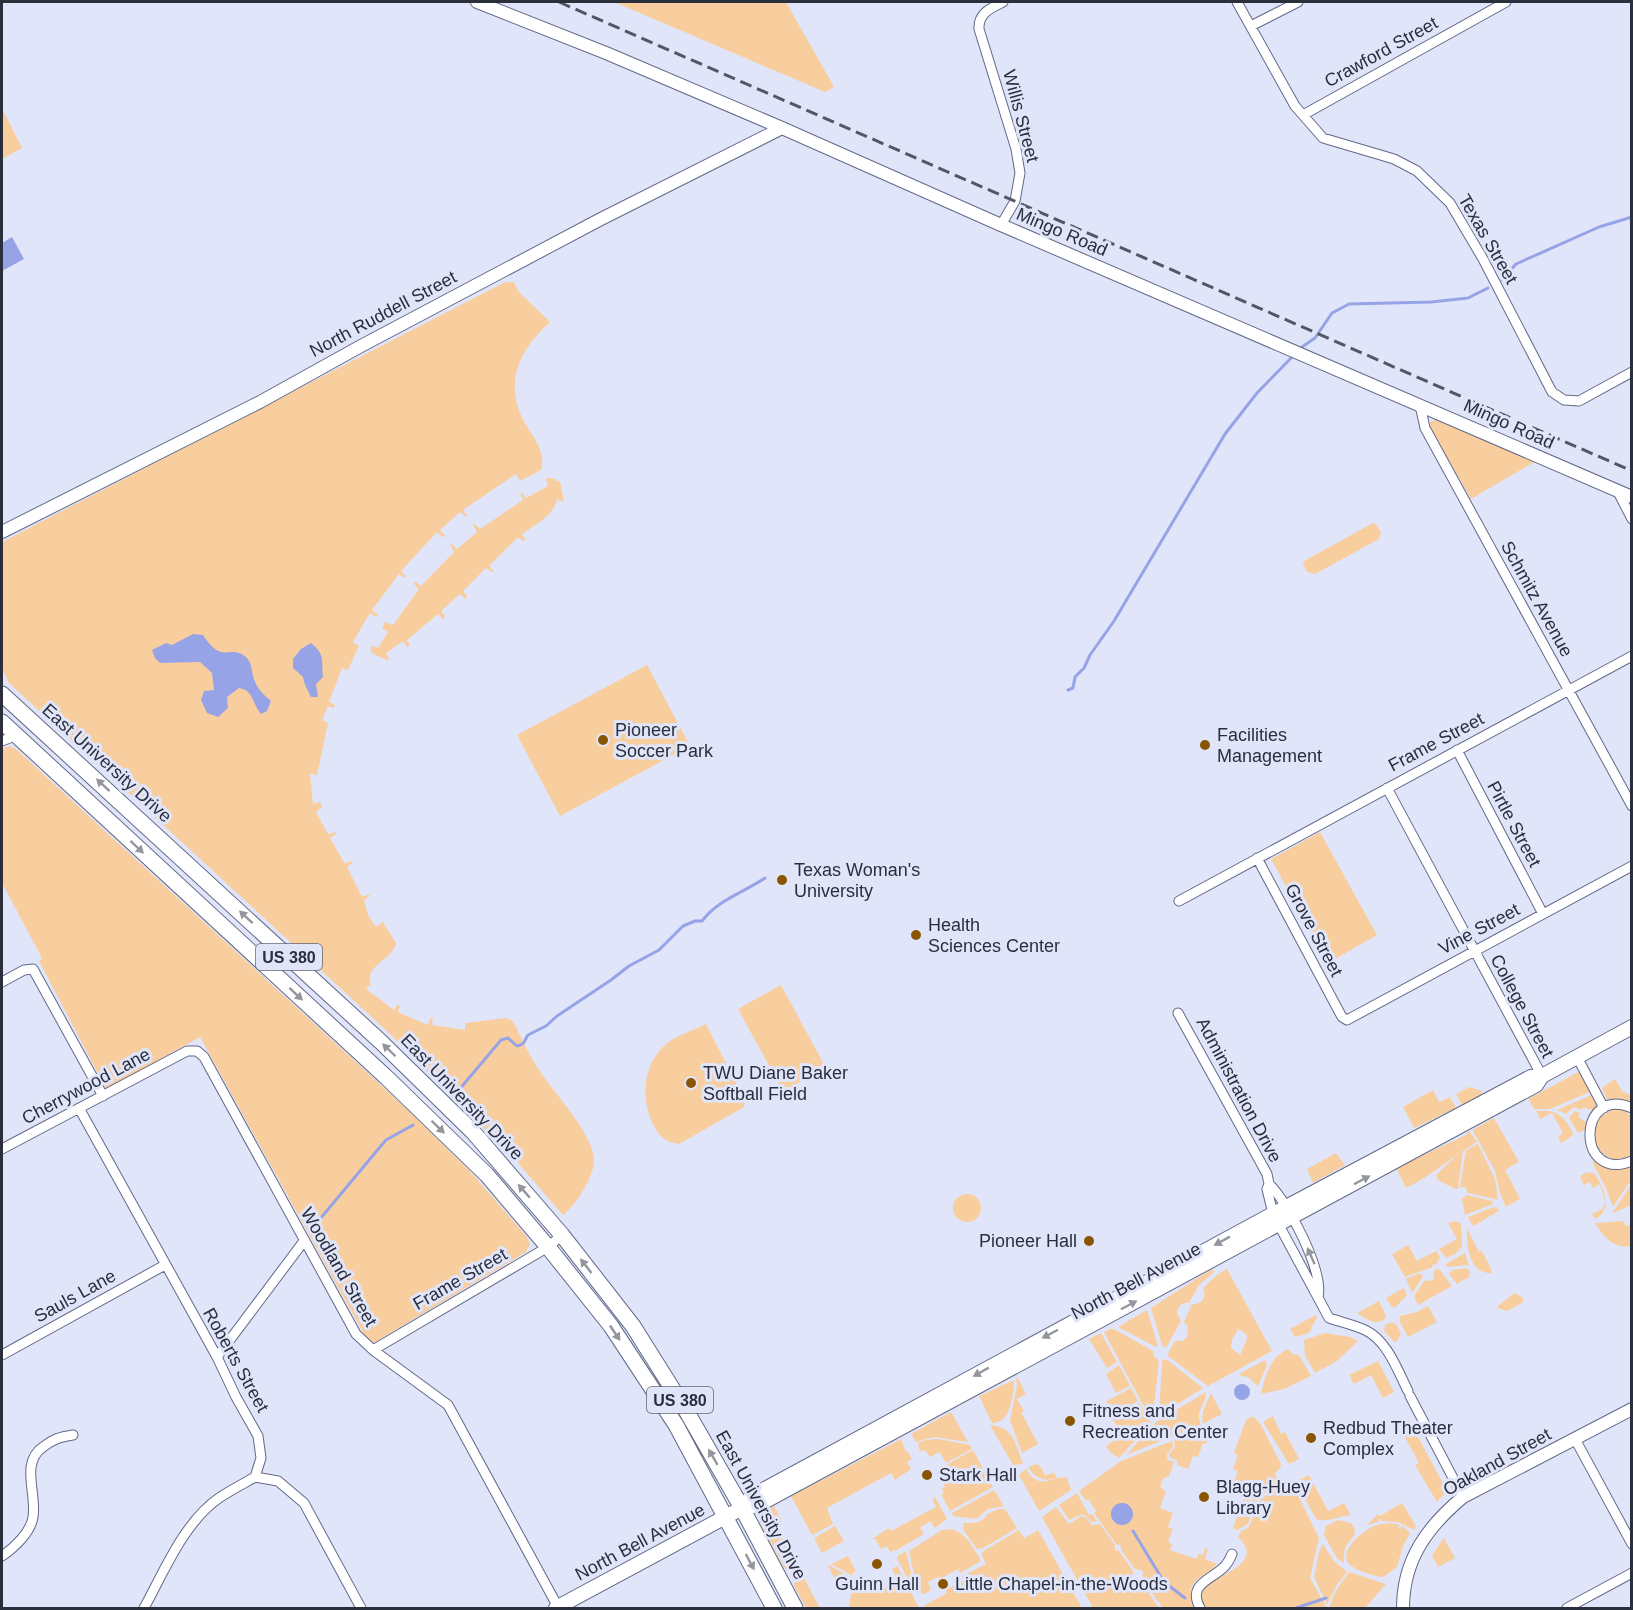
<svg xmlns="http://www.w3.org/2000/svg" width="1633" height="1610" font-family="Arial,sans-serif">
<rect width="100%" height="100%" fill="#e0e5fa"/>
<path fill="#f9ce9e" fill-rule="evenodd" d="M614,2H786L834,87L825,92Z
M2,108L22,148L2,159Z
M505,282H514L519,292L550,322C517,352 502,387 528,428C536,441 546,454 541,470L520,481L516,474L463,510L467,515L466,517L460,512L440,530L445,536L442,537L437,532L401,571L406,576L405,578L399,574L372,610L378,615L376,617L370,613L353,642L359,646L348,670L342,668L329,702L335,705L334,708L328,706L322,720L328,723L317,775L310,774L313,804L320,802L322,807L316,812L328,834L336,832V834L330,838L345,864L350,861L353,863L347,867L362,897L368,894L370,896L364,900L368,915L376,927L383,922L396,943C393,960 363,966 371,984L366,989L394,1010L397,1005L400,1006L398,1012L428,1025L430,1018L433,1019L432,1025L465,1030V1023L506,1018L513,1021C521,1037 529,1055 539,1070C554,1093 594,1135 594,1160C595,1175 575,1207 563,1215L517,1162L390,1034L9,683L2,668V542Z
M1438,419L1536,461L1471,499L1430,428V422Z
M548,478H552L560,482L564,501L557,500C552,517 536,524 522,534L526,540L523,541L518,537L489,566L494,571L492,572L486,568L463,591L467,596L466,599L460,594L441,611L445,616L443,619L438,614L407,640L410,646L407,647L403,641L386,653L389,659L387,660L373,654L370,649L372,646L378,648L388,632L382,628L385,622L393,625L419,589L413,583L416,582L421,586L454,552L450,545L452,544L457,549L477,532L473,525L475,524L480,529L523,500L520,493H522L526,498L548,486L546,479Z
M1373,523L1377,525L1381,533L1379,539L1315,574L1307,572L1303,564L1304,561Z
M647,665L690,746L560,816L517,735Z
M9,746L16,749L409,1111L469,1170L527,1237L530,1244L526,1252L370,1345L200,1037L106,1089L39,961L42,958L2,883V749Z
M1320,832L1377,935L1328,963L1271,859Z
M781,985L826,1068L783,1091L738,1009Z
M706,1024L745,1100L744,1107L679,1144C675,1143 669,1142 666,1140C659,1136 655,1128 652,1122C641,1098 643,1068 662,1048C674,1035 691,1032 706,1024Z
M1580,1071L1590,1092L1550,1109H1534L1528,1099Z
M1615,1079L1623,1092L1631,1095V1104L1612,1101V1099H1607L1602,1088Z
M1469,1087L1482,1091L1481,1092L1482,1095L1462,1105L1456,1094Z
M1433,1090L1439,1102L1450,1097L1456,1108L1414,1128L1403,1107Z
M1591,1095L1597,1104L1594,1111L1583,1107L1581,1110L1574,1107L1566,1114L1557,1110Z
M1617,1109L1625,1111L1631,1116L1632,1156L1615,1160C1586,1150 1586,1116 1617,1109Z
M1536,1111C1556,1109 1564,1115 1573,1133L1572,1136L1561,1143L1558,1136L1563,1133L1552,1113L1540,1119Z
M1575,1111L1580,1113L1578,1117L1586,1122L1585,1130L1578,1133L1569,1118Z
M1494,1118L1519,1162L1505,1170L1520,1199L1506,1207L1500,1193L1495,1171L1473,1131L1474,1129Z
M1469,1131L1477,1142C1451,1157 1433,1175 1406,1188L1396,1168L1466,1135Z
M1478,1144L1495,1179L1498,1200L1468,1193L1465,1187H1460L1466,1150Z
M1463,1151L1458,1189H1455L1438,1180L1436,1175L1455,1157Z
M1336,1153L1345,1165L1313,1183L1307,1169Z
M1594,1161L1612,1170L1629,1167L1631,1169V1180L1613,1207L1605,1186L1592,1162Z
M1587,1172L1588,1174L1591,1172L1595,1174C1604,1189 1614,1208 1595,1219L1592,1214L1604,1208L1603,1206L1606,1203L1600,1184L1593,1188L1590,1182L1584,1185L1580,1176Z
M1631,1185V1205L1613,1213V1212Z
M953 1208a14 14 0 1 1 28 0a14 14 0 1 1-28 0Z
M1467,1195L1492,1201L1493,1204L1465,1215L1462,1199Z
M1494,1207H1496L1499,1211L1473,1226L1468,1217Z
M1456,1221L1461,1224L1462,1247L1455,1254L1446,1258L1439,1249L1457,1239L1448,1223Z
M1624,1221L1625,1226L1631,1225V1246C1613,1249 1604,1237 1595,1223Z
M1467,1228L1479,1252L1482,1251L1491,1269V1273C1469,1274 1466,1245 1467,1228Z
M1408,1245L1417,1261L1436,1251L1440,1257L1436,1265L1435,1264L1432,1265L1433,1267L1405,1277L1392,1254Z
M1465,1253L1469,1265L1447,1267L1446,1264Z
M1467,1268L1470,1272L1469,1277L1457,1284L1449,1274L1453,1270Z
M1212,1269L1214,1272L1199,1285L1189,1303C1182,1302 1177,1307 1177,1314L1181,1321L1166,1348L1162,1345L1151,1308Z
M1227,1269L1272,1351L1208,1386L1168,1356L1169,1351L1175,1341H1182L1187,1337L1188,1327L1184,1322L1192,1304C1202,1305 1207,1297 1203,1288L1217,1275ZM1238,1329L1246,1334L1247,1339L1240,1355L1231,1348L1232,1340Z
M1437,1269L1440,1270L1452,1286L1418,1305L1414,1296L1424,1281L1433,1280L1434,1271Z
M1420,1273L1423,1277L1412,1293L1406,1279Z
M1404,1288L1407,1295L1396,1307H1392L1386,1298Z
M1514,1293L1522,1297L1524,1302L1507,1311L1498,1308V1306Z
M1379,1301L1386,1316L1385,1319C1374,1326 1367,1319 1357,1313Z
M1428,1306L1437,1322L1408,1337L1400,1322V1316L1417,1312Z
M1147,1310L1158,1346L1156,1347L1118,1327Z
M1316,1315L1317,1317L1309,1333L1295,1337L1290,1329Z
M1392,1322L1397,1325L1401,1334L1397,1341L1394,1342L1384,1331L1385,1325Z
M1110,1329H1114L1153,1351L1154,1356L1159,1360L1153,1415L1150,1418L1104,1332Z
M1101,1333L1117,1362L1107,1368L1089,1339Z
M1325,1333L1350,1337L1358,1341L1337,1361L1315,1373L1305,1356L1304,1340Z
M1288,1349L1292,1354L1299,1355L1311,1376L1284,1389L1261,1394C1265,1376 1270,1357 1288,1349Z
M1166,1359L1203,1388L1159,1416L1162,1361Z
M1265,1360L1267,1365L1258,1386L1248,1377L1241,1376L1239,1374Z
M1378,1361L1394,1392L1383,1398L1371,1375L1354,1384L1349,1375Z
M1119,1365L1130,1386L1116,1393L1106,1374Z
M1018,1378L1026,1394L1017,1399L1024,1411L1021,1412L1038,1444L1022,1453L1010,1420L1017,1385L1016,1379Z
M1014,1380C1014,1390 1011,1414 1002,1420C1000,1421 994,1423 992,1423L979,1396Z
M1131,1388L1138,1401L1123,1409L1105,1402Z
M1206,1392C1207,1404 1194,1412 1201,1425L1126,1455L1156,1422Z
M1211,1393L1222,1414L1203,1424C1200,1413 1207,1403 1211,1393Z
M1140,1403L1151,1423L1119,1458L1110,1452L1106,1446L1122,1435L1109,1413L1112,1411L1123,1414Z
M951,1412L968,1442L934,1437L916,1442L911,1434Z
M1252,1416L1260,1423L1281,1464L1280,1468L1275,1474L1279,1482L1259,1497L1256,1503L1252,1500L1250,1491L1233,1484L1238,1471L1233,1469L1238,1455L1234,1453L1246,1420Z
M1273,1416L1281,1434L1285,1432L1299,1459L1289,1464L1263,1422Z
M1409,1420L1447,1491L1437,1502L1415,1465L1419,1463L1399,1426Z
M990,1425C1015,1427 1015,1444 1023,1464L1013,1465Z
M1211,1426L1212,1427L1206,1444L1203,1443L1198,1457L1193,1456L1188,1469L1177,1465L1178,1461L1169,1457V1454L1175,1447L1174,1440Z
M901,1439L906,1452H908L912,1459L907,1462L911,1469L895,1480L891,1473L827,1508L833,1524L812,1535L791,1496Z
M938,1439L970,1445L972,1449L946,1463L940,1452L930,1457L925,1450L920,1452L918,1443L926,1440Z
M1172,1441L1173,1446C1170,1452 1165,1453 1168,1460L1174,1462L1169,1476C1163,1477 1160,1482 1161,1488L1166,1492L1160,1508L1173,1513L1168,1527L1173,1529L1168,1542L1172,1544L1170,1550L1196,1559L1199,1554L1203,1555L1205,1548L1208,1549L1205,1559L1217,1564C1205,1579 1181,1579 1195,1608H1163L1142,1580L1143,1571L1135,1569L1121,1550V1546L1116,1544L1094,1513L1096,1511L1088,1499L1086,1501L1079,1491L1121,1461Z
M973,1450L993,1487L950,1511L941,1494L944,1493L942,1489L945,1487L942,1481L952,1475L946,1465Z
M1035,1464L1040,1466L1045,1475L1054,1473L1057,1478C1042,1483 1035,1476 1028,1468Z
M1026,1469C1039,1491 1050,1477 1067,1477L1071,1490L1039,1511L1019,1475Z
M1309,1475L1328,1511L1344,1503L1351,1515C1339,1516 1327,1523 1316,1519L1297,1484V1481Z
M1284,1482L1294,1487L1319,1538L1310,1578L1327,1608H1206L1201,1599L1204,1587C1219,1574 1266,1563 1238,1537L1241,1531L1248,1528L1251,1522L1259,1501Z
M994,1490L1004,1506L988,1509L976,1519L953,1516L952,1513Z
M1246,1492L1249,1493L1250,1501L1255,1505L1248,1524L1237,1530L1233,1528L1237,1517H1244L1249,1512L1248,1505L1243,1501Z
M1077,1493L1089,1515L1092,1514L1097,1521L1092,1522L1083,1514L1069,1520L1059,1505Z
M935,1497L947,1519L935,1528L930,1521L920,1528L924,1534L895,1551L894,1550L890,1552L887,1546L881,1549L875,1539H872L889,1528L891,1531L936,1507L932,1499Z
M1402,1503L1416,1526L1414,1530L1398,1522L1382,1521L1380,1518L1378,1522L1367,1525L1378,1514L1380,1516Z
M774,1506L781,1519V1523L776,1526L797,1565L786,1571L759,1521L760,1512Z
M1056,1507L1069,1524L1081,1516L1085,1517L1092,1525L1100,1524L1115,1545V1550L1119,1551L1133,1571L1132,1579L1140,1581L1159,1608H1093L1042,1517Z
M999,1509H1005L1017,1528L983,1548L977,1549L964,1531L963,1523C973,1523 982,1524 987,1514Z
M1338,1520L1351,1523C1361,1534 1350,1538 1345,1548C1344,1552 1344,1558 1344,1563L1337,1558L1324,1535L1326,1526Z
M1391,1523L1400,1525L1398,1527L1400,1529L1402,1526L1410,1533L1403,1546L1397,1567L1383,1577H1380C1372,1575 1360,1572 1353,1567C1334,1555 1360,1533 1372,1527C1378,1524 1384,1524 1391,1523Z
M835,1526L844,1541L822,1553L814,1538Z
M1037,1528L1082,1608H924L925,1605L947,1593L946,1590L964,1580L962,1576L986,1564L981,1554L985,1550L1019,1530L1024,1538L1037,1531Z
M950,1529C966,1532 974,1548 981,1561L960,1573L958,1569L940,1579L938,1577L928,1582L931,1590L925,1594L921,1593L916,1583L909,1551L942,1530Z
M1444,1538L1455,1558L1438,1567L1432,1555Z
M1323,1544L1334,1561L1347,1572L1336,1586L1327,1605L1314,1577L1319,1552Z
M906,1551L912,1576L910,1580L908,1579L897,1559L898,1556Z
M848,1556L856,1571L852,1573L853,1576L831,1564Z
M828,1565H829L850,1577L837,1584Z
M897,1566L904,1578L912,1580L916,1589L911,1592L919,1608H851L849,1605L854,1580L856,1581L864,1577L867,1582L873,1579L878,1589L887,1587L886,1585L896,1582L897,1579L892,1569Z
M1349,1572L1386,1584L1365,1608H1329L1335,1592Z
M804,1578L820,1608H806L794,1586V1583Z"/>
<path fill="#96a3e7" d="M12,237L24,259L2,271V243Z
M193,634L203,635C223,666 229,643 246,657C253,664 251,671 254,679C257,689 264,695 271,701L267,711L261,714C252,704 254,690 239,688L227,697L228,708L218,717L207,713L201,700L204,691L214,690L212,673L200,662L160,663L155,658L152,650L166,643L172,645Z
M311,643C326,655 321,661 323,677L316,684L318,697H311L305,685L303,677L293,668V659L301,649Z
M1234 1392a8 8 0 1 1 16 0a8 8 0 1 1-16 0Z
M1111 1514a11 11 0 1 1 22 0a11 11 0 1 1-22 0Z"/>
<g fill="none" stroke-linecap="round" stroke-linejoin="round">
<path stroke="#96a3e7" stroke-width="3" d="M1502,280L1516,264L1599,227L1632,217
M1299,349L1315,338L1332,313L1349,304L1431,302L1468,298L1488,288
M1068,690L1073,688L1075,677L1084,668L1090,655L1114,621L1225,434L1257,393L1293,356
M458,1091L501,1040L508,1038L517,1046C526,1044 524,1040 528,1035L546,1026L557,1016L611,980L629,966L659,950L683,926L695,921H702C719,899 743,893 765,878
M310,1231L380,1147L386,1140L413,1125
M1133,1531L1164,1582L1185,1598
M1296,1608L1326,1598"/>
<defs>
<path id="minor" d="M1237,2L1295,106L1323,138L1394,159L1417,171L1450,203L1483,259L1552,392L1564,400L1579,401L1632,372
M1251,26L1298,2
M1303,115L1506,2
M1001,225L1015,201L1020,173L1016,149L979,29C978,13 991,8 1003,2
M1420,405L1425,428L1632,806
M1618,492L1632,519
M2,741L17,735
M1457,750L1543,914
M1387,788L1542,1076
M1257,858L1342,1017L1347,1020L1632,866
M1179,901L1632,656
M2,982L24,970L33,969L103,1096
M1178,1013L1267,1174L1269,1184L1267,1189L1273,1214L1329,1318C1341,1322 1354,1325 1365,1330C1387,1340 1398,1371 1408,1391
M1577,1057L1604,1108
M79,1108L217,1357L236,1397L258,1436L261,1458L255,1477
M1632,1108C1577,1084 1575,1184 1632,1161
M2,1149L187,1051H197L204,1057L356,1334L373,1350L448,1405L558,1607
M1269,1184C1288,1202 1324,1271 1318,1297
M373,1350L548,1247L562,1235
M2,1355L165,1265
M217,1357L304,1241
M1410,1396L1463,1497
M1575,1439L1632,1544
M255,1477L278,1481L304,1503L361,1608
M2,1556C14,1548 31,1532 33,1517C37,1493 20,1463 43,1447C53,1439 60,1437 73,1435
M144,1608C164,1572 184,1522 219,1498C231,1490 243,1484 255,1477
M1200,1608C1187,1584 1211,1580 1224,1567C1228,1563 1230,1559 1232,1554
M1567,1608L1632,1573"/>
<path id="tertiary" d="M477,2L606,53L782,128L1001,225L1632,497
M2,532L260,402L361,346L601,219L782,128
M1403,1608C1403,1560 1427,1527 1463,1497L1632,1409"/>
<path id="secondary" d="M742,1508L752,1496L1273,1214L1531,1077L1542,1076L1632,1027
M556,1608L742,1508L758,1505L1536,1085L1542,1076"/>
<path id="primary" d="M2,694L381,1042L474,1133L562,1235L633,1326L687,1412L742,1508L795,1608
M2,722L386,1077L487,1175L548,1247L611,1326L676,1425L774,1608"/>
</defs>
<use href="#minor" stroke="#626988" stroke-width="11"/>
<use href="#tertiary" stroke="#626988" stroke-width="14"/>
<use href="#secondary" stroke="#626988" stroke-width="16"/>
<use href="#primary" stroke="#626988" stroke-width="17"/>
<use href="#minor" stroke="#fff" stroke-width="9"/>
<use href="#tertiary" stroke="#fff" stroke-width="12"/>
<use href="#secondary" stroke="#fff" stroke-width="14"/>
<use href="#primary" stroke="#fff" stroke-width="15"/>
<path stroke="#535765" stroke-width="3" stroke-dasharray="12 6" stroke-linecap="butt" d="M559,2L1632,471"/>
</g>
<defs><path id="oneway-solid" d="M-6-.8H1V-3.2L6.5 0L1 3.2V.8H-6Z" transform="scale(1.5)"/></defs>
<g fill="#95969d">
<use href="#oneway-solid" transform="translate(103 785) rotate(-137)"/>
<use href="#oneway-solid" transform="translate(137 847) rotate(43)"/>
<use href="#oneway-solid" transform="translate(246 917) rotate(-137)"/>
<use href="#oneway-solid" transform="translate(296 994) rotate(43)"/>
<use href="#oneway-solid" transform="translate(389 1050) rotate(-136)"/>
<use href="#oneway-solid" transform="translate(438 1127) rotate(44)"/>
<use href="#oneway-solid" transform="translate(1362 1180) rotate(-28)"/>
<use href="#oneway-solid" transform="translate(524 1191) rotate(-131)"/>
<use href="#oneway-solid" transform="translate(1222 1241) rotate(151)"/>
<use href="#oneway-solid" transform="translate(1311 1256) rotate(-114)"/>
<use href="#oneway-solid" transform="translate(586 1266) rotate(-128)"/>
<use href="#oneway-solid" transform="translate(1129 1305) rotate(-28)"/>
<use href="#oneway-solid" transform="translate(615 1333) rotate(56)"/>
<use href="#oneway-solid" transform="translate(1050 1334) rotate(152)"/>
<use href="#oneway-solid" transform="translate(981 1372) rotate(151)"/>
<use href="#oneway-solid" transform="translate(713 1457) rotate(-120)"/>
<use href="#oneway-solid" transform="translate(750 1562) rotate(62)"/>
</g>
<g fill="#895500" stroke="#e0e5fa" stroke-width="2">
<circle cx="603" cy="740" r="6"/>
<circle cx="1205" cy="745" r="6"/>
<circle cx="782" cy="880" r="6"/>
<circle cx="916" cy="935" r="6"/>
<circle cx="691" cy="1083" r="6"/>
<circle cx="1089" cy="1241" r="6"/>
<circle cx="1070" cy="1421" r="6"/>
<circle cx="1311" cy="1438" r="6"/>
<circle cx="927" cy="1475" r="6"/>
<circle cx="1204" cy="1497" r="6"/>
<circle cx="877" cy="1564" r="6"/>
<circle cx="943" cy="1584" r="6"/>
</g>
<g text-anchor="middle" dominant-baseline="central" stroke-width="6" stroke-linejoin="round" paint-order="stroke">
<g fill="#e0e5fa" stroke="#616574" stroke-width="1.5">
<rect x="256" y="944" width="66" height="26" rx="4.5"/>
<rect x="647" y="1387" width="66" height="26" rx="4.5"/>
</g>
<g font-size="16" font-weight="bold" fill="#2b2e3b">
<text x="289" y="957">US 380</text>
<text x="680" y="1400">US 380</text>
</g>
<g font-size="18" fill="#2b2e3b" stroke="#e0e5fa">
<text transform="translate(1381 52) rotate(-29)">Crawford Street</text>
<text transform="translate(1021 116) rotate(75)">Willis Street</text>
<text transform="translate(1062 232) rotate(23)">Mingo Road</text>
<text transform="translate(1488 239) rotate(60)">Texas Street</text>
<text transform="translate(383 314) rotate(-28)">North Ruddell Street</text>
<text transform="translate(1509 424) rotate(24)">Mingo Road</text>
<text transform="translate(1537 599) rotate(61)">Schmitz Avenue</text>
<text transform="translate(1436 742) rotate(-28)">Frame Street</text>
<text transform="translate(107 763) rotate(42)">East University Drive</text>
<text transform="translate(1514 824) rotate(62)">Pirtle Street</text>
<text transform="translate(1479 929) rotate(-28)">Vine Street</text>
<text transform="translate(1314 930) rotate(62)">Grove Street</text>
<text transform="translate(1522 1006) rotate(62)">College Street</text>
<text transform="translate(86 1086) rotate(-28)">Cherrywood Lane</text>
<text transform="translate(1239 1090) rotate(62)">Administration Drive</text>
<text transform="translate(462 1097) rotate(46)">East University Drive</text>
<text transform="translate(339 1267) rotate(60)">Woodland Street</text>
<text transform="translate(460 1279) rotate(-30)">Frame Street</text>
<text transform="translate(1136 1281) rotate(-28)">North Bell Avenue</text>
<text transform="translate(75 1296) rotate(-29)">Sauls Lane</text>
<text transform="translate(236 1360) rotate(61)">Roberts Street</text>
<text transform="translate(1497 1462) rotate(-29)">Oakland Street</text>
<text transform="translate(761 1505) rotate(61)">East University Drive</text>
<text transform="translate(640 1542) rotate(-28)">North Bell Avenue</text>
</g>
<g font-size="18" fill="#2b2e3b" stroke="#e0e5fa" text-anchor="start">
<text x="615" y="730">Pioneer<tspan x="615" dy="21">Soccer Park</tspan></text>
<text x="1217" y="735">Facilities<tspan x="1217" dy="21">Management</tspan></text>
<text x="794" y="870">Texas Woman's<tspan x="794" dy="21">University</tspan></text>
<text x="928" y="925">Health<tspan x="928" dy="21">Sciences Center</tspan></text>
<text x="703" y="1073">TWU Diane Baker<tspan x="703" dy="21">Softball Field</tspan></text>
<text x="1077" y="1241" text-anchor="end">Pioneer Hall</text>
<text x="1082" y="1411">Fitness and<tspan x="1082" dy="21">Recreation Center</tspan></text>
<text x="1323" y="1428">Redbud Theater<tspan x="1323" dy="21">Complex</tspan></text>
<text x="939" y="1475">Stark Hall</text>
<text x="1216" y="1487">Blagg-Huey<tspan x="1216" dy="21">Library</tspan></text>
<text x="877" y="1584" text-anchor="middle">Guinn Hall</text>
<text x="955" y="1584">Little Chapel-in-the-Woods</text>
</g>
</g>
<rect width="1633" height="1610" fill="none" stroke="#2b2e3b" stroke-width="6"/>
</svg>
